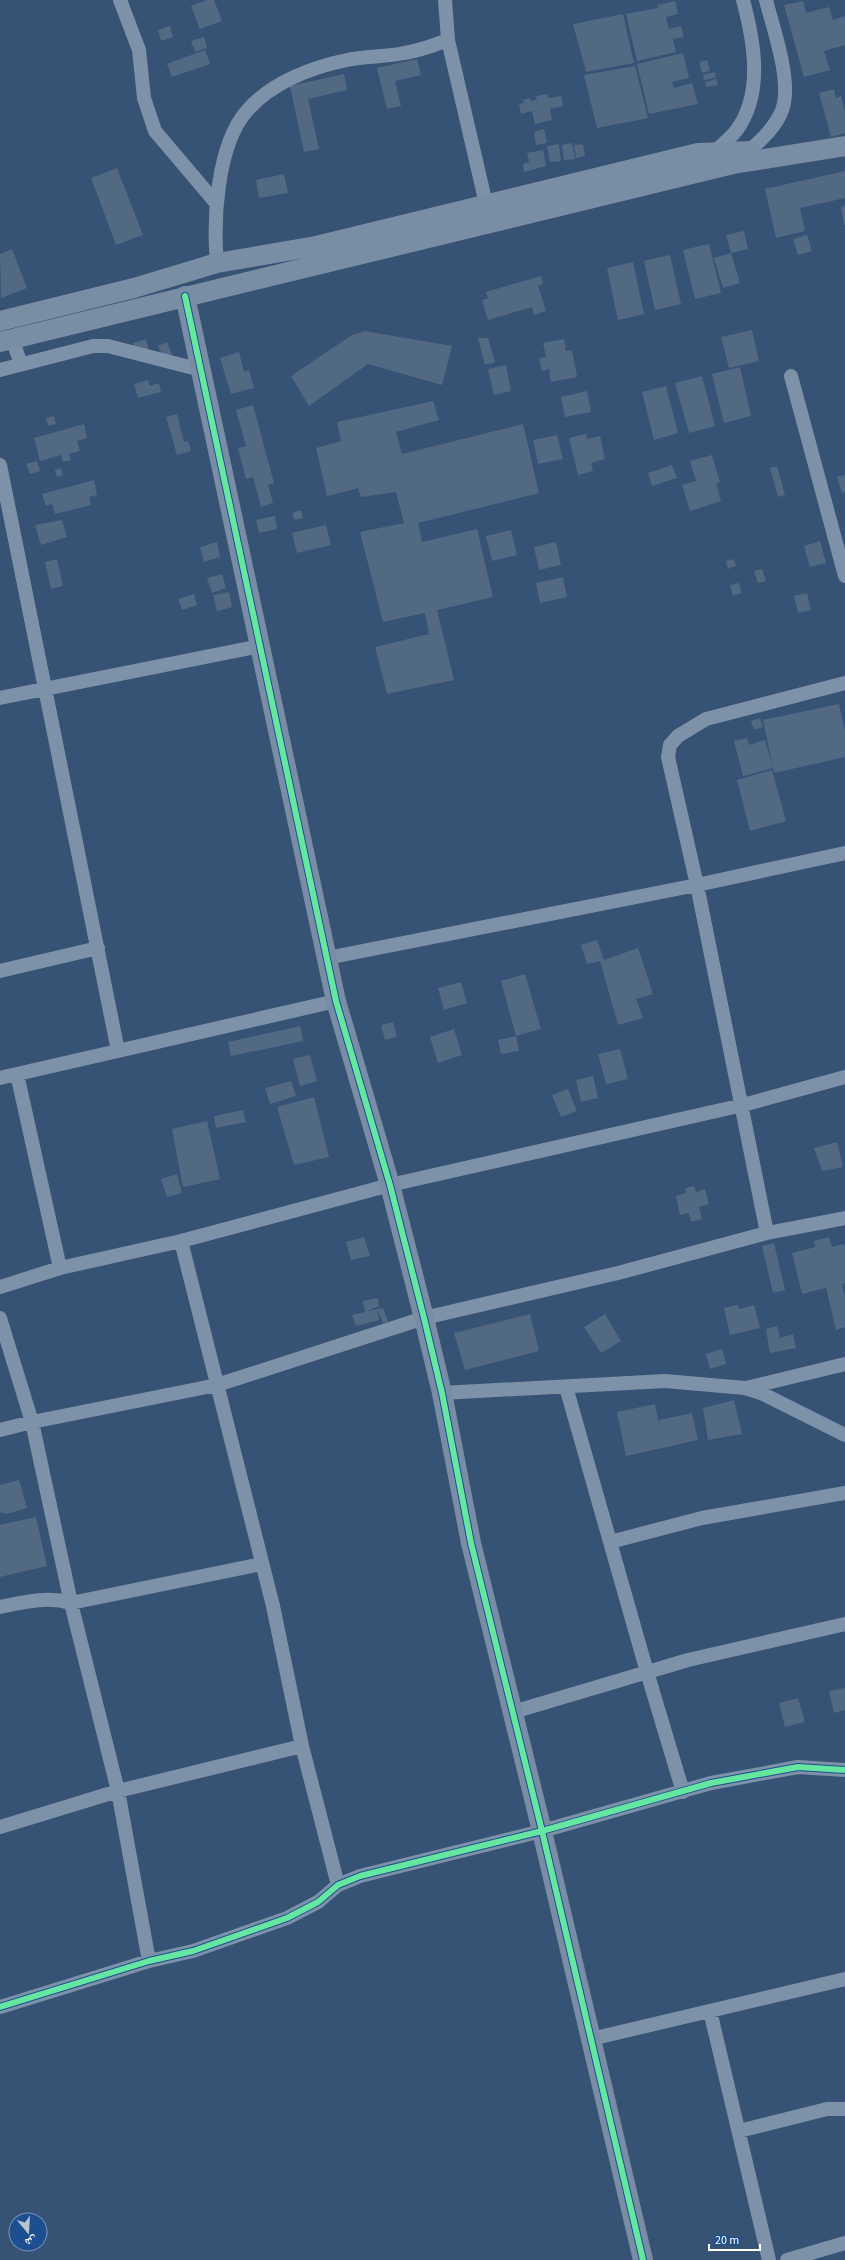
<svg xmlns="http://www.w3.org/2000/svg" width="845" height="2260" font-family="'Source Sans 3','Noto Naskh Arabic',sans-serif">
<rect width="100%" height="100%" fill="#365274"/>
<path fill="#526984" d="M207,0H214L222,21L200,29L191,6Z
M675,1L678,14L666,17L669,29L681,26L684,37L673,39L676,52L637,61L626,14L658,8L657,5Z
M803,1L806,13L829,7L833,20L845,16V45L824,51L830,70L804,77L784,5Z
M623,14L634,63L586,72L573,24Z
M170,26L173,37L161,41L158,30Z
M204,37L207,48L195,52L191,41Z
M205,50L210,64L172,77L167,64Z
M683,53L689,78L672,82L674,88L692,83L698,104L649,114L637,64Z
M417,59L421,75L395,81L401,106L387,109L377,68Z
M707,60L710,71L702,73L699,62Z
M635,66L648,118L597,128L584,75Z
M715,72L716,77L704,80L703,75Z
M344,74L347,90L308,99L319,149L304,152L290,86Z
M716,79L718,85L706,87L705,82Z
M834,89L836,98L841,96L845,111V133L831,137L819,93Z
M547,94L548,98L561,96L563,106L550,109L552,120L535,124L532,111L521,114L519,104L524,103L523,100L530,98V101L537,100L536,96Z
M544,129L547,143L536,145L534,132Z
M572,143L575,159L564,160L562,145Z
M559,144L561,161L550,162L547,146Z
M583,144L585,156L576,158L574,145Z
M543,150L546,166L524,172L523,164L529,162L527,153Z
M117,168L143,235L116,245L91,178Z
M845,171V198L800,208L805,231L776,238L765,189Z
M284,174L288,193L259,198L256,180Z
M845,206V225H844L841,207Z
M744,231L748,249L731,253L740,283L723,288L714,258L731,253L726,235Z
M807,235L812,251L798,255L793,239Z
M709,244L721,293L695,299L683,250Z
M12,249L27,288L1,298L0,254Z
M670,255L681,304L655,310L644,261Z
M633,262L644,314L618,320L607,268Z
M541,276L543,284L538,286L546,311L534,315L532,307L488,320L482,300L488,298L486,292Z
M752,330L759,361L729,368L721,337Z
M365,331L452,346L442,385L368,364L309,406L291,376L352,335Z
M478,338H488L495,362L485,365Z
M146,339L149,351L136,355L133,343Z
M564,339L566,351L572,350L577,377L551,382L549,369L542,371L539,358L546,357L543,343Z
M167,342L172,354L163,358L158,346Z
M239,352L244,372L249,370L254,388L231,394L220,358Z
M506,365L511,391L494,395L488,369Z
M740,367L751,416L724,423L712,374Z
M702,376L715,426L689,433L675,383Z
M148,380L150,386L159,383L161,392L138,398L134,384Z
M666,386L678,433L654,440L642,392Z
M587,391L591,412L565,417L561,397Z
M433,401L439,420L396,432L402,454L523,424L539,493L418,523L422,542L477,529L493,597L437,610L454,680L387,694L375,647L429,634L425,613L383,622L360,532L404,523L396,492L361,497L358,488L327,496L316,448L341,441L337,422Z
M253,405L274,483L268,485L273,503L261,507L253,477L246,479L238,448L246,446L236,410Z
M177,414L184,442L188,441L191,451L177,455L166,417Z
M54,416L56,424L48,426L46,418Z
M84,424L87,438L77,441L80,451L69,454L71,460L63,462L61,455L40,461L34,438Z
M586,434L587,439L600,436L605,459L591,463L593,471L578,475L569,438Z
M557,435L563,459L538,464L533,440Z
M712,455L720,482L716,483L721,501L690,511L682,485L696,481L690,461Z
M37,461L40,471L30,474L26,464Z
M672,465L677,478L652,486L648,473Z
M777,466L785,495L778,497L770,468Z
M61,468L63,475L57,477L55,470Z
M845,475V492L842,493L837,477Z
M94,480L97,495L89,497L91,505L55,514L52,504L46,506L42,494Z
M301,510L303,518L294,520L292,513Z
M275,516L277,529L259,533L256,520Z
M62,520L67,537L41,545L35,525Z
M326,525L331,545L297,553L292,533Z
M511,530L517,555L492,561L486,536Z
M820,541L826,563L810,567L804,546Z
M217,542L220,557L204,562L200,547Z
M556,542L561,565L539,570L534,547Z
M57,559L63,586L51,589L45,562Z
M734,559L736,566L728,569L726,561Z
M762,569L766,581L758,583L754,571Z
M222,574L226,588L212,593L207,578Z
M563,577L567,597L540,603L536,583Z
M739,583L742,593L733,596L730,585Z
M229,592L232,607L217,611L213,595Z
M807,593L811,610L798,613L794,596Z
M194,594L197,605L182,610L178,599Z
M839,704L845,731V757L774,773L763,720Z
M760,718L763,727L754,730L751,721Z
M747,738L749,745L765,740L773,768L743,776L734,741Z
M772,770L786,821L750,831L737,780Z
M597,940L604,960L638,948L653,994L636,999L643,1018L618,1025L600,961L587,964L581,945Z
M525,974L541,1029L516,1036L501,981Z
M461,982L467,1003L444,1010L438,988Z
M393,1022L397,1037L385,1040L381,1025Z
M300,1026L303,1041L231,1056L228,1042Z
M454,1029L462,1055L438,1063L430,1037Z
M516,1036L519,1051L501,1054L498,1040Z
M620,1049L628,1079L606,1084L598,1054Z
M310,1055L317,1081L300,1086L293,1059Z
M593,1076L598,1098L581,1102L576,1080Z
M291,1081L296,1096L270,1104L265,1088Z
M568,1089L577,1111L561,1117L552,1095Z
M314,1097L329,1157L294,1165L277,1107Z
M243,1110L246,1122L216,1128L214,1116Z
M207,1121L220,1179L183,1187L172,1129Z
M837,1142L843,1167L822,1171L814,1148Z
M177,1174L182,1193L167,1197L161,1179Z
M694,1186L696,1192L705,1189L709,1204L699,1207L702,1219L691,1222L689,1213L680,1215L676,1196L686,1193L685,1188Z
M364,1237L370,1256L351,1260L346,1242Z
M829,1237L832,1247L844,1244L845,1247V1283L842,1284L845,1296V1327L836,1330L826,1288L802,1294L792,1253L815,1247L814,1241Z
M774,1243L785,1290L773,1293L762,1246Z
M378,1298L379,1306L365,1312L377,1309L383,1308L388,1322L383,1323L377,1309L379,1320L356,1326L352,1315L365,1312L363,1301Z
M738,1305L739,1309L754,1305L760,1328L730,1335L724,1308Z
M530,1314L539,1351L465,1370L454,1333Z
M605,1314L621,1341L601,1353L584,1327Z
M777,1326L780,1338L793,1334L796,1348L770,1353L766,1329Z
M722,1349L726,1364L710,1369L706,1354Z
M734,1400L742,1434L708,1440L703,1408Z
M655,1404L659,1425V1420L692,1413L698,1440L626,1456L617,1412Z
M19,1480L27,1508L7,1514L0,1512V1485Z
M36,1517L47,1566L0,1577V1525Z
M845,1688V1710L834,1713L829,1691Z
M798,1698L805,1722L785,1727L779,1703Z"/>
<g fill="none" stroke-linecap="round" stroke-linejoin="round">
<path stroke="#7d92a8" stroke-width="14" d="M120,0L139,50L144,98L155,131L216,203
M445,0L448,40L486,204
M713,155C719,146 729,140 736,131C764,94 754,41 743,0
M743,156C757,144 772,131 780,115C795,87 773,29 766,0
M217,263C213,220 217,146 246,112C270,83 312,67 347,60C366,56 386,57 404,53C419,51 434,45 448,40
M12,339L21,364
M0,370L93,346H108L201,370
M791,376L845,576
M0,465L118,1051
M0,698L260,646
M327,958L697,885L845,853
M0,971L98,948
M17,1074L60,1268
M0,1078L336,1001
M767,1233L697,885L668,757L670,745L678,736L706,719L845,683
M181,1241L273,1606L302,1746L338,1885
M0,1287L60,1268L181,1241L390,1185L743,1105L845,1077
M0,1318L32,1422L71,1603L118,1791L149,1961
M566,1387L647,1672L683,1792
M746,1388L845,1364
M442,1393L665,1381L745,1388L761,1393L845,1435
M0,1430L32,1422L217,1385L424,1318L618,1273L767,1233L845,1218
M610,1542L702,1518L845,1493
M0,1607C24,1602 47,1596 71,1603L261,1564
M513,1712L688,1660L845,1624
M0,1827L118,1791L302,1746
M0,2007L149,1961L193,1951L287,1918L318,1902L338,1885L360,1876L542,1831L711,1783L798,1767L845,1770
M710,2011L769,2260
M591,2039L845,1979
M739,2131L827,2109H845
M787,2260L845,2243"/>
<path stroke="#798da4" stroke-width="20" d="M185,296L336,1001L390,1185L424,1318L442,1393L471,1543L542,1831L643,2260
M0,321L134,288L217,263L316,246L698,153L751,151
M0,342L733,164L845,146"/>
<defs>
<path id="cycleway" d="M185,296L336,1001L390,1185L424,1318L442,1393L471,1543L542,1831L643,2260
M0,2007L149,1961L193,1951L287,1918L318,1902L338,1885L360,1876L542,1831L711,1783L798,1767L845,1770"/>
</defs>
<use href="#cycleway" stroke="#1b4f8f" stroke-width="8"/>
<use href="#cycleway" stroke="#66e7a1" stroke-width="6"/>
</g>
<g transform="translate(28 2232) rotate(162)"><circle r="19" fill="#1b4f8f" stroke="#7695bc"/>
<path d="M0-3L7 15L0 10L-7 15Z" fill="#b9c2ce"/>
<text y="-6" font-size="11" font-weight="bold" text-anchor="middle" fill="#ffffff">ش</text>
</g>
<path d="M709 2244v6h51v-6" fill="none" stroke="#ffffff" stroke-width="2"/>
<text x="715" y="2244" font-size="12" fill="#ffffff" stroke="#1b4f8f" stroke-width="3" paint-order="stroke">20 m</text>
</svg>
